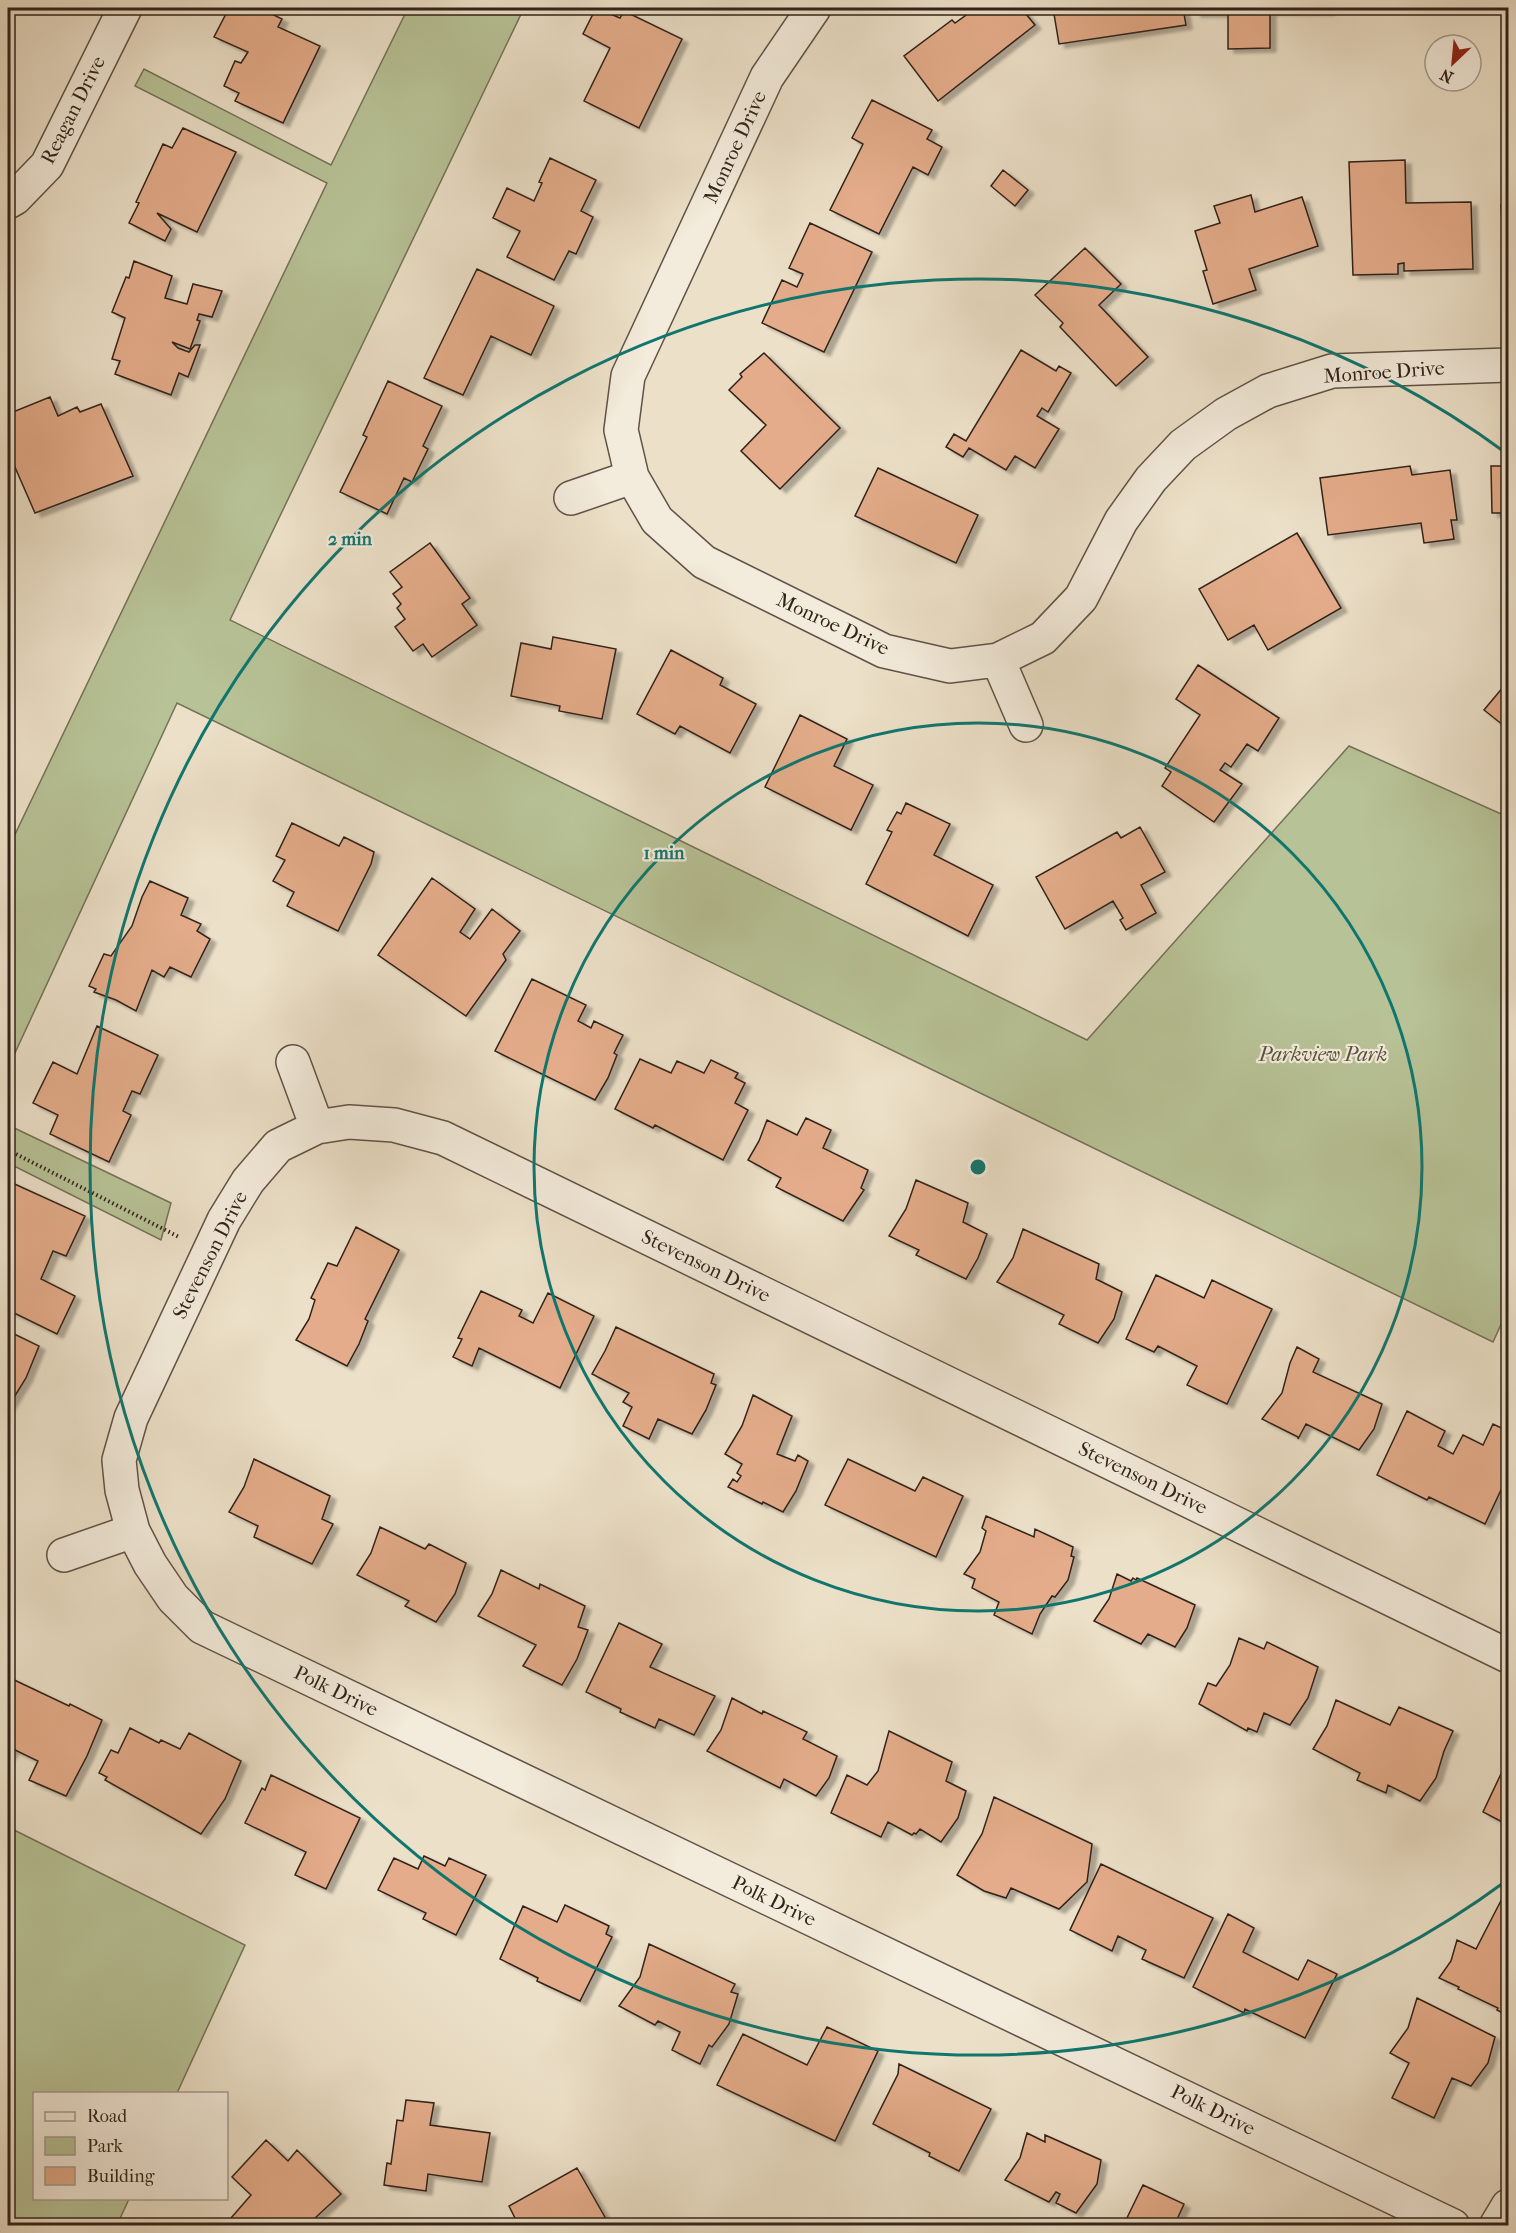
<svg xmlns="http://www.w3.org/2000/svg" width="1516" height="2233" font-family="'IM FELL French Canon',serif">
<defs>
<filter id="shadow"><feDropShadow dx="6" dy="4" stdDeviation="1.5" flood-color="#0004"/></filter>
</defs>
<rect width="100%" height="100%" fill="#ece0c8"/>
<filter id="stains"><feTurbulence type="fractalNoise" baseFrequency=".00333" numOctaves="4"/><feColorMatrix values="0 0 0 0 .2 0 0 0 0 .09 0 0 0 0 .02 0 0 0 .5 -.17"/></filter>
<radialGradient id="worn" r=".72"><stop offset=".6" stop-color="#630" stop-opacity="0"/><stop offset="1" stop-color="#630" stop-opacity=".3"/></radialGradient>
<path fill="#b7c296" stroke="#747258" stroke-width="1.5" d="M408,8H524L230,620L1087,1040L1349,746L1508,817V1309L1493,1342L177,703L8,1068V849L327,183L135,86L144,69L331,165Z
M8,1125L171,1203L161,1240L8,1163Z
M8,1827L245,1945L177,2093L34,2094V2198L129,2199L117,2225H8Z"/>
<path fill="#e4ac8a" stroke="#31221a" stroke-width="1.5" filter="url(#shadow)" d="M229,8H260L282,19L278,27L320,46L283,123L235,101L239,93L224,86L235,61L241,63L248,52L214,37Z
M596,8L620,18L624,11L682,39L639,128L584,101L610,48L583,34Z
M976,8H1021L1035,25L938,101L904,56L952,20L955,23Z
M1053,8H1183L1186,25L1059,44Z
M1195,8H1328V11H1270V48L1228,49V13H1195Z
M872,100L932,130L927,139L942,147L928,175L913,167L879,234L830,210L863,144L852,138Z
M183,128L236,152L197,232L157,213L171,229L165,241L129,223L139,203L136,202L163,144L172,148Z
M550,158L596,180L581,211L593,217L576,254L569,251L554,280L507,257L520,231L493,218L507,188L534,201L542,183L539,182Z
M1405,160L1406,203L1471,202L1473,269L1404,271V263L1398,264V274L1353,275L1349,162Z
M1003,170L1028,190L1015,206L991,186Z
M1251,195L1255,212L1302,197L1318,246L1249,269L1256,290L1213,304L1203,271L1207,270L1195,231L1220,223L1214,206Z
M1501,205H1508V256L1504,257Z
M810,223L872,252L824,352L762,323L782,280L797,287L803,274L789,268Z
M1085,248L1121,284L1099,305L1148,357L1116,386L1060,327L1063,323L1035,295Z
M134,261L172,276L165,298L187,304L193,284L222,291L212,317L199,314L197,320L200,321L190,349L172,342L178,348L189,352L195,345H200L188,377L179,373L171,395L115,374L120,361L112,359L125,318L112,312L126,277L129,278Z
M477,269L554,306L531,355L491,336L463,395L424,378Z
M1021,350L1056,371L1059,366L1071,373L1048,412L1042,408L1037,416L1059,429L1035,468L1015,456L1006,470L969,448L963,457L946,447L954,434L966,441Z
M764,353L840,428L780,489L741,451L766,425L729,390L742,377L740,374Z
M388,381L442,406L423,446L428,449L412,482L404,478L387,514L340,492L367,437L363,435Z
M50,397L58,416L77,407L80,412L101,404L133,476L35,513L14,465L8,467V414Z
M1410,466L1412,475L1450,470L1457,520H1451L1454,539L1424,543L1421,523L1328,535L1320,478Z
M1491,466H1508V513H1492Z
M878,468L978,515L956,563L855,516Z
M1297,533L1341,608L1268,650L1254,625L1228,640L1199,589Z
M430,543L470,598L462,604L477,625L432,657L423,644L413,651L395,627L405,619L397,608L401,604L393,594L402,587L390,572Z
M553,637L616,649L602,719L559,711L560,706L511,696L521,643L551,649Z
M671,650L723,678L720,685L756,704L730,753L680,726L675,734L637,714Z
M1198,665L1279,718L1258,751L1247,744L1231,767L1225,763L1220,770L1242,784L1214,822L1162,786L1171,772L1165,768L1200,715L1176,699Z
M1504,686L1507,688L1508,686V729L1484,710Z
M800,715L847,739L834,766L873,785L851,830L765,787Z
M906,803L950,824L934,855L993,885L968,936L866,884L892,832L887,830L897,812L901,814Z
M292,823L339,846L344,837L374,852L371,864L338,931L287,906L294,892L273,881L285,860L276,856Z
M1140,827L1165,872L1141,885L1156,913L1126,930L1120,920L1123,918L1113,901L1065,929L1036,877L1117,832L1121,838Z
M432,878L475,909L460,932L470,939L492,909L520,931L503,954L506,960L466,1016L378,955Z
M150,881L188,898L181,915L201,924L197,931L210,939L191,977L170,967L164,977L152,970L136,1011L116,1000L94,992L96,989L89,986L104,954L111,956L132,926L142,897Z
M532,979L586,1005L578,1021L591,1028L594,1021L623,1035L614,1053L617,1055L608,1078L595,1100L495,1051Z
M97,1026L158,1055L140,1094L132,1091L123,1111L131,1115L109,1162L50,1134L58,1115L33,1103L53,1062L77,1074Z
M640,1059L671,1073L677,1061L704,1073L711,1060L738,1073L735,1078L745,1083L735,1103L748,1110L723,1160L655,1125L653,1128L615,1109Z
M806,1118L831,1130L823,1148L868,1170L861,1188L864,1190L843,1221L776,1187L781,1178L748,1160L759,1141L767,1120L797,1135Z
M916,1180L968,1203L963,1222L987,1234L978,1258L966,1279L916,1255L919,1250L889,1236L906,1209Z
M8,1181L85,1216L66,1256L53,1251L41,1279L75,1296L57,1334L8,1310Z
M356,1227L399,1250L365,1319L368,1321L359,1344L347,1366L296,1340L309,1319L315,1300L311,1298L328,1263L337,1266Z
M1023,1229L1099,1264L1096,1279L1122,1292L1114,1319L1098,1343L1059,1324L1064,1315L997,1282L1013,1258Z
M1156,1275L1204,1298L1212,1280L1272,1309L1227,1404L1187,1385L1197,1366L1158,1346L1154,1352L1126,1339Z
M481,1291L522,1310L519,1316L533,1323L548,1293L594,1316L560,1388L479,1348L472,1366L453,1357L462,1339L458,1338Z
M616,1327L714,1374L711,1383L716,1385L706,1410L692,1434L658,1419L649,1439L623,1426L632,1407L623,1402L629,1393L592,1374L605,1351Z
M8,1331L39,1346L26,1378L8,1407Z
M1297,1347L1319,1359L1313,1372L1382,1404L1374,1429L1359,1450L1306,1424L1298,1439V1437L1262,1419L1282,1393L1290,1363Z
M753,1395L792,1416L777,1454L795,1461L798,1455L808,1461L796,1491L783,1512L763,1502L762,1504L728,1487L733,1479L737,1482L741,1476L737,1473L742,1464L725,1454L742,1426Z
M1407,1411L1445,1431L1438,1446L1453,1454L1463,1435L1483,1445L1493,1424L1508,1431V1475L1485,1524L1429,1497L1427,1500L1377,1475Z
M254,1459L330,1496L322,1519L333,1524L312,1564L254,1537L258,1526L229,1512L244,1487Z
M848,1459L915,1491L923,1477L963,1496L936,1557L825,1505Z
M986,1516L1034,1537L1035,1529L1073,1547L1071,1556L1074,1557L1068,1580L1055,1597L1052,1596L1040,1614L1032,1634L994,1615L999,1602L972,1588L975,1579L964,1574L980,1552L986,1531L982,1528Z
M380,1527L425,1549L429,1544L466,1563L455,1594L436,1622L405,1606L409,1601L357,1575L371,1553Z
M501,1570L539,1589L540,1584L585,1606L578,1627L588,1630L577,1659L562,1685L523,1666L536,1645L478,1616L492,1594Z
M1117,1574L1131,1581L1133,1578L1136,1580L1137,1578L1195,1605L1187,1628L1175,1647L1148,1634L1141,1644L1094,1621L1109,1599Z
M619,1623L662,1644L650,1667L715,1696L694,1735L659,1719L655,1728L620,1712L621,1709L586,1692Z
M1239,1638L1264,1649L1267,1642L1318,1667L1308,1698L1290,1725L1264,1713L1257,1732L1248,1728L1247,1731L1199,1704L1208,1683L1216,1686L1230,1665Z
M8,1677L69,1706L70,1704L102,1720L87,1756L66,1796L29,1780L38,1761L13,1749L8,1757Z
M732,1698L762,1714L763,1711L807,1732L803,1739L837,1756L829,1778L816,1796L784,1779L780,1788L707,1751L721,1730Z
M1336,1700L1390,1725L1399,1707L1453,1731L1444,1751L1436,1778L1420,1801L1388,1785L1386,1793L1357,1780L1360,1773L1313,1749L1327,1726Z
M130,1728L159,1743L161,1740L180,1749L189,1733L241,1761L225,1799L201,1834L105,1780L107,1777L99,1773L111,1750L118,1753Z
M889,1731L952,1762L946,1781L966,1791L958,1818L941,1842L920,1829L916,1834L914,1833L912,1835L888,1822L881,1837L831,1813L847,1775L867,1785L878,1771Z
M1508,1759V1825L1483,1812Z
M271,1775L360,1818L326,1889L295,1875L306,1852L245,1823L262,1788L265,1790Z
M994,1797L1092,1844L1087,1882L1059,1909L1011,1888L1006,1898L984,1891L957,1875L982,1834Z
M424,1856L445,1866L449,1858L486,1875L456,1935L423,1919L426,1913L378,1890L394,1858L418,1869Z
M1101,1864L1213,1918L1184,1978L1142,1959L1146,1950L1118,1936L1112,1951L1070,1930Z
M1508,1887V2016L1497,2010L1498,2008L1458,1989L1459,1987L1439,1978L1451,1961L1457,1940L1476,1949Z
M565,1905L609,1926L606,1934L612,1937L580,2001L537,1981L538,1978L500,1959L523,1906L557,1922Z
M1228,1914L1254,1928L1243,1952L1298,1980L1308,1960L1337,1974L1305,2038L1245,2009L1244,2013L1193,1987Z
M649,1944L735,1984L731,1992L738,1994L729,2024L712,2047L709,2045L700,2064L672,2050L680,2032L658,2021L655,2025L619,2006L640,1977Z
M1417,1998L1495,2037L1488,2063L1471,2086L1452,2078L1434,2118L1392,2098L1409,2063L1390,2053L1408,2028Z
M827,2027L878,2051L835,2141L717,2085L743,2034L807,2065Z
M899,2064L991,2109L959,2171L929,2156L930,2153L873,2124L898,2074Z
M406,2100L434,2103L430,2125L490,2133L482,2182L428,2174L426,2191L384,2185L387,2163L391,2164L397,2120L403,2121Z
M1027,2133L1045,2142V2135L1101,2160L1097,2184L1076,2213L1056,2203L1060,2194L1056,2192L1049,2202L1005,2180L1020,2158Z
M266,2140L288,2161L297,2150L341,2194L315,2218L317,2221L312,2226H224L251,2195L232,2177Z
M577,2168L610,2226H519L509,2206Z
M1143,2185L1184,2204L1174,2226H1123Z"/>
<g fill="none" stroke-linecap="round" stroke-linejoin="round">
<defs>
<path id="street" d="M814,8L767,77L628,376L621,430L632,477L657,520L704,562L884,651L950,666L998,660L1043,638L1081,598L1121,521L1151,479L1183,445L1226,414L1268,391L1332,371L1508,365
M8,202L15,198L47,165L125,8
M571,498L632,477
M998,660L1026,725
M293,1062L317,1127
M64,1555L133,1531
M1453,2226L202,1627L173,1598L150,1564L133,1531L122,1490L119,1460L131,1418L224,1220L248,1181L278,1146L317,1127L349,1122L394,1125L443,1138L1508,1656
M1496,2226L1508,2206"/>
</defs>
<use href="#street" stroke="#605246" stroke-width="36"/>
<path stroke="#31221a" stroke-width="4" stroke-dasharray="1.5 3" stroke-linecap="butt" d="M8,1150L179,1237"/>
<use href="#street" stroke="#f3ebdb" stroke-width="33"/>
</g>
<g fill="none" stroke="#0f766e" stroke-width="3">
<circle cx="978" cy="1167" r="444"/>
<path d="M1506 1881A888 888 0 1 1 1506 453"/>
</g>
<g text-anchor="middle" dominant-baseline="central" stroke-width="4.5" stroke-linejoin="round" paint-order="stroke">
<g font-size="20" fill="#31221a" stroke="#f3ebdb">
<text transform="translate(73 110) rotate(-63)">Reagan Drive</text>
<text transform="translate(735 147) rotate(-65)">Monroe Drive</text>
<text transform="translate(1384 372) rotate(-4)">Monroe Drive</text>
<text transform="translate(833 624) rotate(25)">Monroe Drive</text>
<text transform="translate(210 1255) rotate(-63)">Stevenson Drive</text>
<text transform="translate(706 1266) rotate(26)">Stevenson Drive</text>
<text transform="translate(1143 1478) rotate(26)">Stevenson Drive</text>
<text transform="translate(336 1691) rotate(26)">Polk Drive</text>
<text transform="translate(774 1901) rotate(26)">Polk Drive</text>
<text transform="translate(1213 2110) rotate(26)">Polk Drive</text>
</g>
<g font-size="20" font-style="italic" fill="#59523f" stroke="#f3ebdb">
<text x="1323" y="1054">Parkview Park</text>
</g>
</g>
<circle cx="978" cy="1167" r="9" fill="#0f766e" stroke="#f3ebdb" stroke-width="3"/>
<g font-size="18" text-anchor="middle" font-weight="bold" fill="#0f766e" stroke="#f3ebdb" stroke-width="4.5" stroke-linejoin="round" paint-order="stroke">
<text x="350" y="545">2 min</text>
<text x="664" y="859">1 min</text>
</g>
<rect width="1516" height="2233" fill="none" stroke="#ece0c8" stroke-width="30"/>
<rect x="9" y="9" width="1498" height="2215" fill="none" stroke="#31221a" stroke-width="3"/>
<rect x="15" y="15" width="1486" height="2203" fill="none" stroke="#31221a" stroke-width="1.5"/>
<rect x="33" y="2092" width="195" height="108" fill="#f3ebdb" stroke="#a59b8e" stroke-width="1.5"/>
<rect x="45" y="2112" width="30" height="9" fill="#f3ebdb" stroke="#a59b8e" stroke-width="1.5"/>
<text x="87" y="2122" font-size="18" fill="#31221a">Road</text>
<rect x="45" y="2137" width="30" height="18" fill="#b7c296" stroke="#a59b8e" stroke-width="1.5"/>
<text x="87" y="2152" font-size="18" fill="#31221a">Park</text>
<rect x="45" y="2167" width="30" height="18" fill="#e4ac8a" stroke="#a59b8e" stroke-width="1.5"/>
<text x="87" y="2182" font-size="18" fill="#31221a">Building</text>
<g transform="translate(1453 63) rotate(206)"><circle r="28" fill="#f3ebdb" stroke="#a59b8e" stroke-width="1.5"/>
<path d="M0-4.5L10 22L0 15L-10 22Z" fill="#8f2418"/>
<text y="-9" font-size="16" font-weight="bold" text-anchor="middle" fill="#31221a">N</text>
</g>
<rect width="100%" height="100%" filter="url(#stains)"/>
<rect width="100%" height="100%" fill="url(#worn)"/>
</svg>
